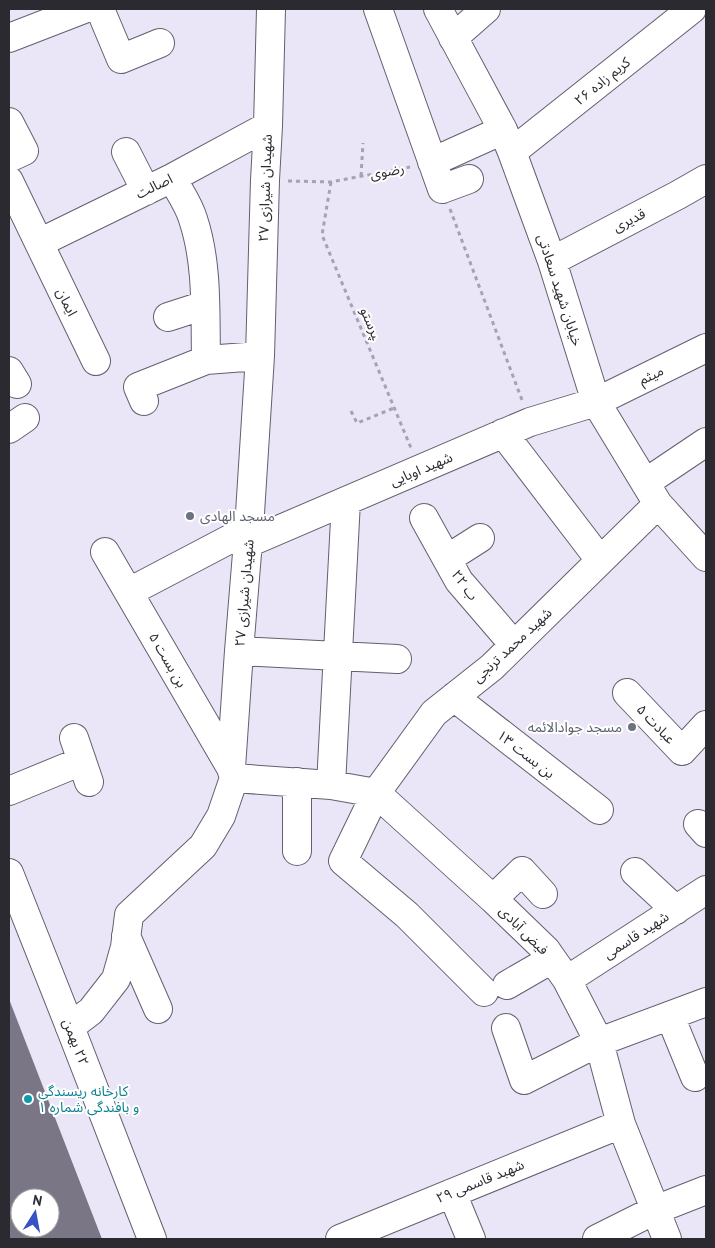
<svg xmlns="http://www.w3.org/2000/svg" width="715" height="1248" font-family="'PT Sans','Noto Sans Arabic',sans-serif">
<rect width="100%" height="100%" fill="#eae6f7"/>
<path fill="#7a7685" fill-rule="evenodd" d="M9,999L102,1239H9ZM20,1198H50V1228H20Z"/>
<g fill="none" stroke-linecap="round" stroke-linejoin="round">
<defs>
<path id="minor" d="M100,9L121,59L160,43
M378,9L442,189L469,179
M438,9L503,130L512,152L552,261L596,402L658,504L706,557
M9,38L84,9
M453,38L486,9
M9,122L24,151L9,158
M126,152L146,191
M512,152L692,9
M432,162L503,130
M172,178C179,191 189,205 193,219C208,264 205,313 206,360L260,356
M9,181L96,361
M39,243L172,178L268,126
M552,261L678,195L706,179
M168,317L205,305
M9,371L17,384
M144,401L138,387L206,360
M9,429L25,418
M503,433L600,560
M645,483L706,442
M424,518L459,581L514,645
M248,543L530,422L596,402L706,348
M105,552L231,768
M447,559L480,538
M129,592L249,529
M239,651L397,659
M627,693L682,751L706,725
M454,697L599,810
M74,738L89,782
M234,778L331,785L376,793L493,899L546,950L567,980L599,1042L621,1124L667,1239
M331,785L346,501
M9,791L82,761
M698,824L706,833
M297,851V782
M635,872L676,910
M493,899L522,871L543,894
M126,936L158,1009
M567,980L706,890
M507,985L552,959
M484,992L407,915L343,861L376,793L434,713L492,667L658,504
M670,1016L695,1077
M70,1027L91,1011L116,979L125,947L129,915L203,846L221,816L234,778L231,768L239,651L249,529L260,356L265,180L268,126L271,9
M506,1028L524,1080L599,1042L706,1002
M452,1193L471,1239
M340,1239L621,1124
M597,1239L655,1210L706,1190"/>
<path id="major" d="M9,873L70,1027L152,1239"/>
</defs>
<use href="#minor" stroke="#635f6e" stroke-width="30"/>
<use href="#major" stroke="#635f6e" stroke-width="30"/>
<path stroke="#a6a2b0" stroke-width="3" stroke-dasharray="4 4" stroke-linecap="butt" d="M361,176L363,143
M288,181L331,182L410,167
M331,182L322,235L411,448
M450,209L522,400
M351,411L357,423L394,408"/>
<use href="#minor" stroke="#fff" stroke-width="28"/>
<use href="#major" stroke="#fff" stroke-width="28"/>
</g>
<g fill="#6b7280" stroke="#fff" stroke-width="2">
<circle cx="190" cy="516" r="5"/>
<circle cx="632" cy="727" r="5"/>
</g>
<circle fill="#0f9aa8" stroke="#fff" stroke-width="2" cx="28" cy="1099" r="5"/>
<g text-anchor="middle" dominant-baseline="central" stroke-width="4" stroke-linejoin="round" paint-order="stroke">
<g font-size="14" fill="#2c2a31" stroke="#fff">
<text transform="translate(602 81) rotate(-39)">کریم زاده ۲۶</text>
<text transform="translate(387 171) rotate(-11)">رضوی</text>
<text transform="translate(154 186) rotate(-26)">اصالت</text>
<text transform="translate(265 188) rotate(-88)">شهیدان شیرازی ۲۷</text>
<text transform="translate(629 220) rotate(-27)">قدیری</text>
<text transform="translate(560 290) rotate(72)">خیابان شهید سعادتی</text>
<text transform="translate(67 302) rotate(64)">ایمان</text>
<text transform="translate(371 323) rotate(67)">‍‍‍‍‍پرستو</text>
<text transform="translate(651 375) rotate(-26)">میثم</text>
<text transform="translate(421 469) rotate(-23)">شهید اوبایی</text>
<text transform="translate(465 585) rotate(54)">ب ۲۲</text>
<text transform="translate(244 593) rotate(-85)">شهیدان شیرازی ۲۷</text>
<text transform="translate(512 645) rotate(-43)">شهید محمد ترنجی</text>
<text transform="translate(168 660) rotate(60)">بن بست ۵</text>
<text transform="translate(656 724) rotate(46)">عبادت ۵</text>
<text transform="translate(526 754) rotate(38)">بن بست ۱۳</text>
<text transform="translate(524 930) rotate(45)">فیض آبادی</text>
<text transform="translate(636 935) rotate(-33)">شهید قاسمی</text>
<text transform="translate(76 1042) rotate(69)">٢٢ بهمن</text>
<text transform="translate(480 1181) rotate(-22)">شهبد قاسمی ۲۹</text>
</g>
<g font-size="14" fill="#5b616d" stroke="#fff" text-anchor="start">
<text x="200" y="516">مسجد الهادی</text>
<text x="622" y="727" text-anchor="end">مسجد جوادالائمه</text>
</g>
<g font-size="14" fill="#0d838f" stroke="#fff" text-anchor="start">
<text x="38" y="1091">کارخانه ریسندگی<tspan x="38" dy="16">و بافندگی شماره ۱</tspan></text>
</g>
</g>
<rect width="715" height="1248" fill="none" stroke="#2c2a31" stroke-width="20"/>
<g transform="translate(35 1213) rotate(11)"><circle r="24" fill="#ffffff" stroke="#abaaad"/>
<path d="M0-4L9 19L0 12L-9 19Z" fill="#3752c4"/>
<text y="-8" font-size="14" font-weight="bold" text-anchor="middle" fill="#2c2a31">N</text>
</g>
</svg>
